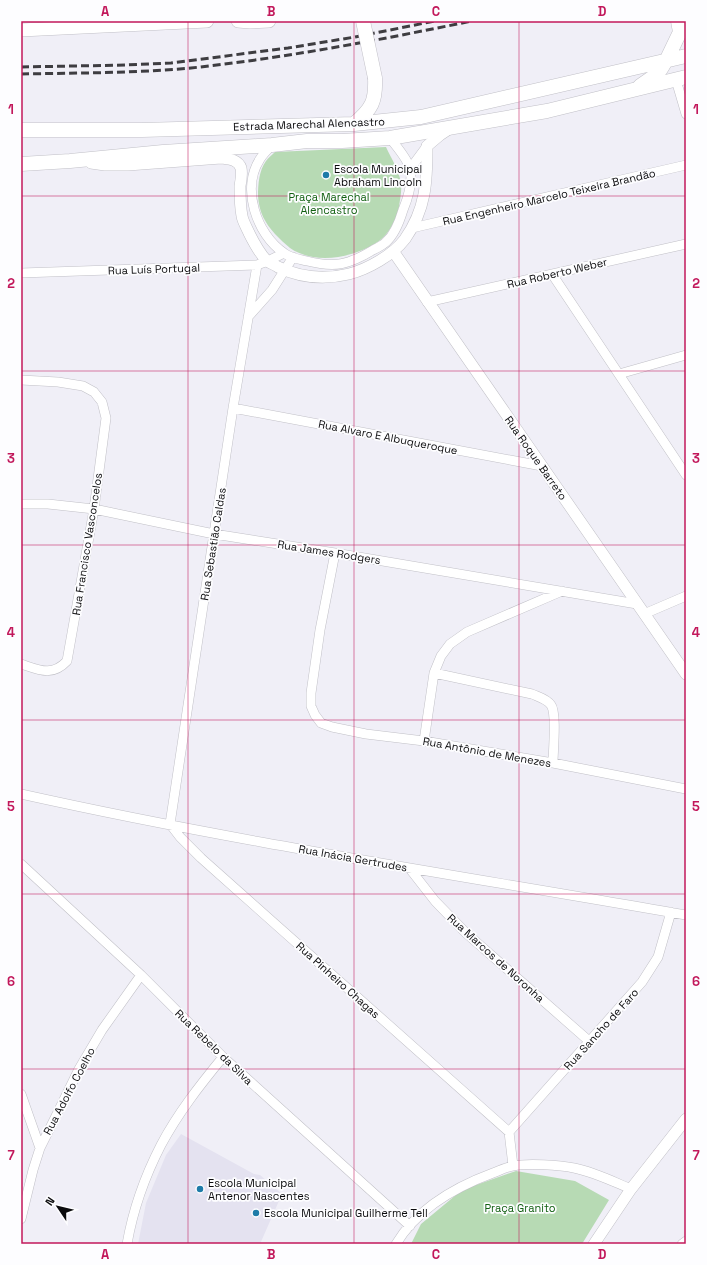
<svg xmlns="http://www.w3.org/2000/svg" width="707" height="1265" font-family="'Space Grotesk',sans-serif">
<rect width="100%" height="100%" fill="#f0eff7"/>
<path fill="#e4e2f0" d="M181,1134L254,1174L260,1175L282,1194L260,1244H138L146,1203L166,1155Z"/>
<path fill="#b7dab4" d="M386,147C391,158 399,170 401,183C402,191 400,199 399,207C396,219 390,233 379,241C356,257 316,266 290,248C285,244 280,239 275,234C265,223 259,212 258,196C258,185 259,170 266,161C268,158 272,155 275,152Z
M516,1171L575,1181L609,1200L582,1244H411L421,1224L462,1190Z"/>
<g fill="none" stroke-linecap="round" stroke-linejoin="round">
<defs>
<path id="minor" d="M676,80L686,114
M272,145C268,149 263,154 260,159C241,188 256,234 284,253C290,258 299,259 307,261C335,268 348,265 373,250C377,248 383,245 386,242C394,235 400,220 403,210C408,198 413,182 410,169C408,159 396,146 390,138
M410,169L427,146
M412,228L686,165
M257,265L233,408L170,824L180,837L201,858L509,1132
M21,273L257,265L268,261L284,253
M552,274L686,475
M427,302L686,244
M248,317L272,290L293,257
M619,374L686,355
M21,380L58,382L83,386L94,392L102,402L106,418L94,509L67,661C52,677 39,670 21,664
M233,408L542,466
M21,504H48L94,509L214,534L335,553L637,604
M335,553L320,630L311,693V706L315,715L321,723L332,727L366,734L424,741L553,763L686,789
M644,614L686,596
M434,673L532,694C539,697 547,699 551,705C557,713 553,752 553,763
M424,741L434,673L441,656L450,644L467,632L562,591
M21,794C241,843 464,876 686,915
M21,864L141,975L223,1057L410,1226
M410,869L435,901L466,933L589,1041
M21,1094L40,1148
M509,1132L642,982L658,957L671,912
M509,1132L513,1166
M21,1219L33,1170L40,1148L56,1116L79,1069L102,1030L141,975
M127,1244C133,1210 145,1176 161,1145C178,1113 200,1085 223,1057
M396,1244C417,1209 455,1187 493,1173C499,1171 506,1167 513,1166C527,1163 560,1165 574,1168C594,1172 612,1181 631,1189
M682,1244L686,1241"/>
<path id="tertiary" d="M91,163L105,165H128L221,158C228,159 238,159 241,168C242,173 241,181 240,186C240,196 240,206 242,216C243,222 247,228 249,233C254,243 259,253 267,261C270,263 275,265 278,267C301,278 324,280 349,274C368,269 393,255 405,239C426,209 427,182 427,146L440,135L449,129
M393,251L686,674
M594,1244L631,1189L686,1119"/>
<path id="secondary" d="M238,21L250,22L269,21
M21,30L207,21"/>
<path id="primary" d="M640,86L653,77L661,69L667,59L680,32L678,21
M354,124C372,109 376,101 375,78
M21,130H142L354,124L421,117L686,56
M21,164L70,161L163,152L272,145L307,141H342L390,138L547,111L686,77"/>
</defs>
<use href="#minor" stroke="#c1c0c7" stroke-width="10"/>
<use href="#tertiary" stroke="#c1c0c7" stroke-width="12"/>
<use href="#secondary" stroke="#c1c0c7" stroke-width="14"/>
<use href="#primary" stroke="#c1c0c7" stroke-width="15"/>
<use href="#minor" stroke="#fff" stroke-width="9"/>
<use href="#tertiary" stroke="#fff" stroke-width="11"/>
<use href="#secondary" stroke="#fff" stroke-width="13"/>
<use href="#primary" stroke="#fff" stroke-width="14"/>
<path stroke="#3e3d41" stroke-width="3" stroke-dasharray="8 4" stroke-linecap="butt" d="M21,67L126,65L171,63L288,48L355,37L435,21
M21,74C78,73 134,73 191,68C285,58 379,40 472,21"/>
<defs>
<path id="primary-bridge" d="M363,21L375,78"/>
</defs>
<use href="#primary-bridge" stroke="#c1c0c7" stroke-width="15" stroke-linecap="butt"/>
<use href="#primary-bridge" stroke="#fff" stroke-width="14"/>
</g>
<path fill="none" stroke="#c2185b" stroke-width="1" stroke-opacity="0.55" d="M188,21V1244M354,21V1244M519,21V1244M21,196H686M21,371H686M21,545H686M21,720H686M21,894H686M21,1069H686"/>
<g fill="#1d7ba8" stroke="#fdfdff" stroke-width="1.5">
<circle cx="326" cy="175" r="4"/>
<circle cx="200" cy="1189" r="4"/>
<circle cx="256" cy="1213" r="4"/>
</g>
<g text-anchor="middle" dominant-baseline="central" stroke-width="3.5" stroke-linejoin="round" paint-order="stroke">
<g font-size="11" fill="#0b0b0d" stroke="#fdfdff">
<text transform="translate(309 124) rotate(-2)">Estrada Marechal Alencastro</text>
<text transform="translate(549 197) rotate(-13)">Rua Engenheiro Marcelo Teixeira Brandão</text>
<text transform="translate(154 269) rotate(-2)">Rua Luís Portugal</text>
<text transform="translate(557 273) rotate(-13)">Rua Roberto Weber</text>
<text transform="translate(388 437) rotate(11)">Rua Alvaro E Albuqueroque</text>
<text transform="translate(536 458) rotate(55)">Rua Roque Barreto</text>
<text transform="translate(87 544) rotate(-81)">Rua Francisco Vasconcelos</text>
<text transform="translate(213 544) rotate(-81)">Rua Sebastião Caldas</text>
<text transform="translate(329 552) rotate(9)">Rua James Rodgers</text>
<text transform="translate(487 752) rotate(10)">Rua Antônio de Menezes</text>
<text transform="translate(353 858) rotate(10)">Rua Inácia Gertrudes</text>
<text transform="translate(496 958) rotate(42)">Rua Marcos de Noronha</text>
<text transform="translate(338 980) rotate(42)">Rua Pinheiro Chagas</text>
<text transform="translate(601 1029) rotate(-48)">Rua Sancho de Faro</text>
<text transform="translate(214 1047) rotate(44)">Rua Rebelo da Silva</text>
<text transform="translate(69 1091) rotate(-62)">Rua Adolfo Coelho</text>
</g>
<g font-size="11" fill="#0b0b0d" stroke="#fdfdff" text-anchor="start">
<text x="334" y="169">Escola Municipal<tspan x="334" dy="13">Abraham Lincoln</tspan></text>
<text x="208" y="1183">Escola Municipal<tspan x="208" dy="13">Antenor Nascentes</tspan></text>
<text x="264" y="1213">Escola Municipal Guilherme Tell</text>
</g>
<g font-size="11" fill="#126012" stroke="#fdfdff">
<text x="329" y="197">Praça Marechal<tspan x="329" dy="13">Alencastro</tspan></text>
<text x="520" y="1208">Praça Granito</text>
</g>
</g>
<rect width="707" height="1265" fill="none" stroke="#fdfdff" stroke-width="44"/>
<g transform="translate(58 1207) rotate(305)" stroke="#fdfdff" stroke-width="3" paint-order="stroke">
<path d="M0-3L7 15L0 10L-7 15Z" fill="#0b0b0d"/>
<text y="-6" font-size="11" font-weight="bold" text-anchor="middle" fill="#0b0b0d">N</text>
</g>
<rect x="22" y="22" width="663" height="1221" fill="none" stroke="#c2185b" stroke-width="1.5"/>
<g font-size="13" text-anchor="middle" font-weight="bold" fill="#c2185b">
<text x="105" y="16">A</text>
<text x="271" y="16">B</text>
<text x="436" y="16">C</text>
<text x="602" y="16">D</text>
<text x="11" y="114">1</text>
<text x="696" y="114">1</text>
<text x="11" y="288">2</text>
<text x="696" y="288">2</text>
<text x="11" y="463">3</text>
<text x="696" y="463">3</text>
<text x="11" y="637">4</text>
<text x="696" y="637">4</text>
<text x="11" y="811">5</text>
<text x="696" y="811">5</text>
<text x="11" y="986">6</text>
<text x="696" y="986">6</text>
<text x="11" y="1160">7</text>
<text x="696" y="1160">7</text>
<text x="105" y="1259">A</text>
<text x="271" y="1259">B</text>
<text x="436" y="1259">C</text>
<text x="602" y="1259">D</text>
</g>
</svg>
